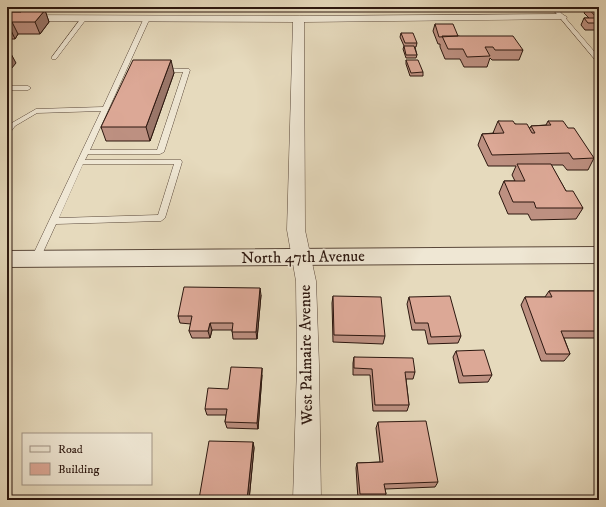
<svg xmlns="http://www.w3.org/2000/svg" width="606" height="507" font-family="'IM FELL DW Pica',serif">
<rect width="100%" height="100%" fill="#e6dabd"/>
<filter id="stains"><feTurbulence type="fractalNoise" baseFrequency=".005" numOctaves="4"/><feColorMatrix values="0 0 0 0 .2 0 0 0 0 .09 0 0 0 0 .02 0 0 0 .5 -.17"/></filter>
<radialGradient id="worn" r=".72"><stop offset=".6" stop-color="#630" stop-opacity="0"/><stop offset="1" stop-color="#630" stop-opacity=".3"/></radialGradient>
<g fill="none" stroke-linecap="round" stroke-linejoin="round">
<defs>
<path id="service" d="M551,7H556L599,57V63L597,62Z
M147,16L150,18L90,150H157L183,72H162L159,70L162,68L189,69L190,70L164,152L160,154H88L85,160H181L182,162L165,218L161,221L56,224L39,261H33L31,259L101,111L37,113L15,126L9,134L7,135V127L10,124L36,109L103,107L144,18ZM83,164H174L158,215L59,218Z
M82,17L87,18L56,59H52V57Z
M7,86H28L31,88L28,90H7Z"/>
<path id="minor" d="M562,14L567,17L566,19L304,22L305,230L316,281L319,365L321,500H293L297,365L296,281L287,230L293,22L7,21V15L299,16Z"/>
<path id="tertiary" d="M599,247V263L7,267V251Z"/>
</defs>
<use href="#service" stroke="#5a483a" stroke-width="1"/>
<use href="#minor" stroke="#5a483a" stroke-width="1"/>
<use href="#tertiary" stroke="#5a483a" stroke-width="2"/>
<use href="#service" fill="#efe7d4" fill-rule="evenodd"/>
<use href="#minor" fill="#efe7d4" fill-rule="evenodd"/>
<use href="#tertiary" fill="#efe7d4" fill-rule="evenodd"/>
</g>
<path fill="#bd9081" stroke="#2c170f" d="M7,7H77L75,9H70L68,11H55L53,7H49L46,11H45L49,22L40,34H18L15,39H7V12H21L22,11H7Z
M206,7H237V8H206Z
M402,7H425V8H402Z
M496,7H513L512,11H499Z
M579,7H599V30H585L581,25L584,18H589L584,13L585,11H582Z
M435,24L458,36L523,50L519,60H492L490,58L487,67H464L460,59H445L440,47V44H438L433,31Z
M401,33L417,43L416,47H415L417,55L416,58H406L403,49L404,46L400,37Z
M406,60L423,72V76H410L406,64Z
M174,73L150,141H106L101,127Z
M498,121L515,124L530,128L531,126L546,125L548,121L568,128L594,158L588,170H567L563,165H551L566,191L583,208L576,219L531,220L528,214H508L499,193L504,181H515L512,175L516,166H488L478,145L482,134L494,133H493Z
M549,291H599V338H564L570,354L564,361H541L521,305L525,297H545Z
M261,295L257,339H233L232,330H212L210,338H192L189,331L191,324L180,323L178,316Z
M333,296L385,336L383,344L333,342L332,303Z
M409,297L461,336L458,343L428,344L425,330H412L407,304Z
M456,351L492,375L488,382L459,383L453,357Z
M354,357L415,372L413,379H406L409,405L407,411H373L370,375H353V363Z
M262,375L258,429L227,428L225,422L226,415H207L205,409L228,389Z
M378,422L438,482L435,487L385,489L386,494L384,498L358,499L356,468L357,463L380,462L376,428Z
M253,442L254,448L249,500H200L199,499Z"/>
<path fill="#9a7669" stroke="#2c170f" d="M45,7H49L46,11Z
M67,7H69L70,9L68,11Z
M45,10L49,22L40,34L35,22Z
M12,22L18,34L15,39L9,26Z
M9,50L16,63L7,74V52Z
M171,60L174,73L150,141L146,127Z
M260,288L261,295L257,339L256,332Z
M210,323L212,330L210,338L208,331Z
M262,368V375L258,429L257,423Z
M253,442L254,448L249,500H247Z"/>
<path fill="#dca896" stroke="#2c170f" d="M587,7H599V17H596Z
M23,10H45L35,22H12L9,26H7V12H21Z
M584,18H599V23H588Z
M435,24H453L458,36L439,37Z
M401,33H413L417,43H405Z
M442,36H513L523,50H495L493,47H485L490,56L467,57L463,49H448Z
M404,46H414L417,55H406Z
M133,60H171L146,127H101Z
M406,60H418L423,72L411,73Z
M498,121H513L515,124H527L532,133H535L531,126L551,125L548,121H563L568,128H574L594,158L573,159L569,153L492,155L482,134L504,133Z
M517,164H551L566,191H573L583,208H536L534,202H513L504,181H525Z
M184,287L260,288L256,332H232L233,323H210L208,331H189L192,316H178Z
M549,291H599V331H561L570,354H546L525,297H552Z
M333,296L381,297L385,336L334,335Z
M450,296L461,336L431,337L428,323H415L409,297Z
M484,350L492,375L463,376L456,351Z
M354,357L413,358L415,372H405L409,405H375L372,369L354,368Z
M231,367L262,368L257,423L225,422L227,409H205L208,388L228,389Z
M426,421L438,482L384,484L386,494H360L357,463L383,462L378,422Z
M209,441L253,442L247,500L199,499Z"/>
<g text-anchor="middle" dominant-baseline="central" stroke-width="3.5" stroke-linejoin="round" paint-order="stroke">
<g font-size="16" fill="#2c170f" stroke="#efe7d4">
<text transform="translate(303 257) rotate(-1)">North 47th Avenue</text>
<text transform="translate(306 355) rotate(-91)">West Palmaire Avenue</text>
</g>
</g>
<rect width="606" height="507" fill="none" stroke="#e6dabd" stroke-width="24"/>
<rect x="8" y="8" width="590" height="491" fill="none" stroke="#2c170f" stroke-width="2"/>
<rect x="12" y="12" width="582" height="483" fill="none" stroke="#2c170f"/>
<rect x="22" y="433" width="130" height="52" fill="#efe7d4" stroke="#a19485"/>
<rect x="30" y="446" width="20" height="6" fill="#efe7d4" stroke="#a19485"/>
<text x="58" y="453" font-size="12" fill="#2c170f">Road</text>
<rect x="30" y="463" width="20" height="12" fill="#dca896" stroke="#a19485"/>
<text x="58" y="473" font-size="12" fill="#2c170f">Building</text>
<rect width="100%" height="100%" filter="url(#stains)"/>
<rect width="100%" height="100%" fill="url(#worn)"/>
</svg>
